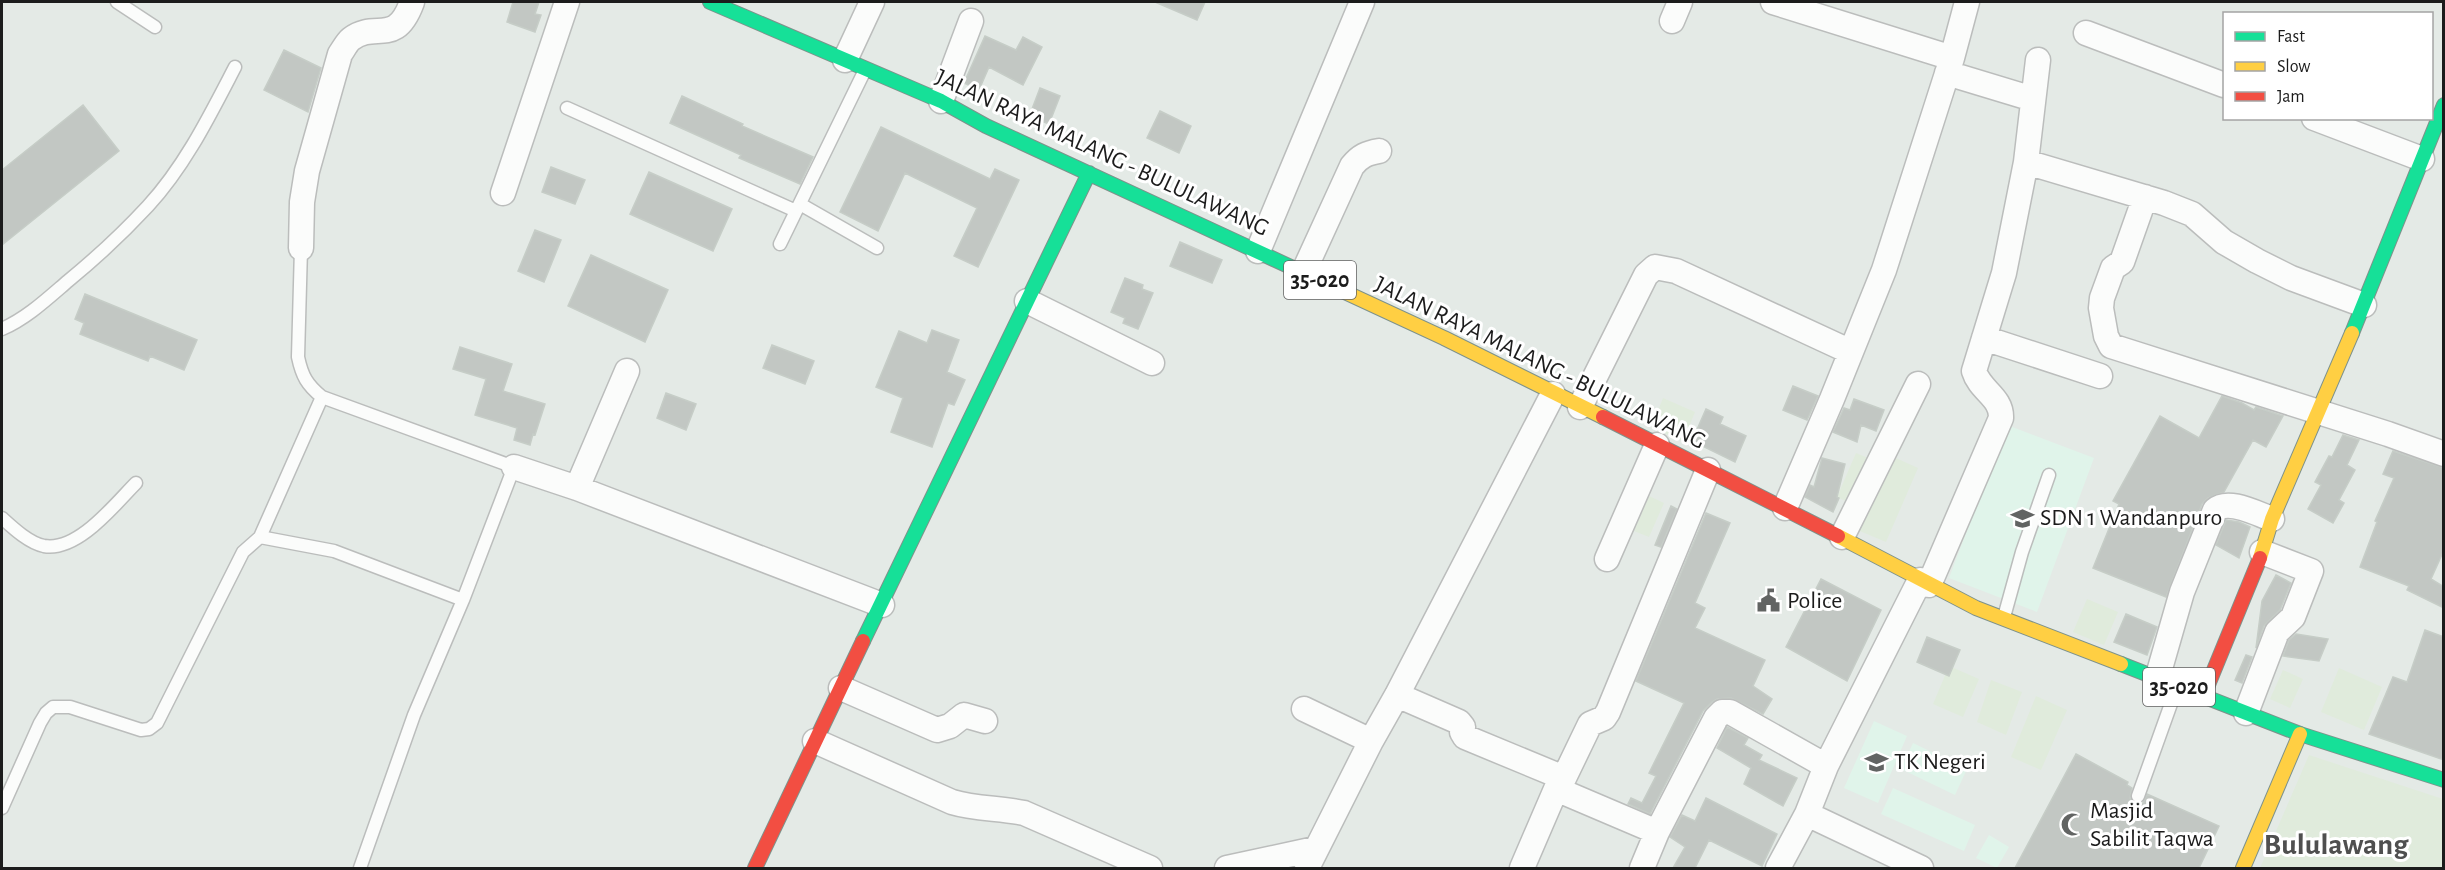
<svg xmlns="http://www.w3.org/2000/svg" width="2445" height="870" font-family="'Alegreya Sans',sans-serif">
<rect width="100%" height="100%" fill="#e4eae6"/>
<path fill="#e0ebdc" d="M1663,398L1695,412L1683,441L1651,428Z
M1856,453L1873,460L1854,505L1837,497Z
M1887,454L1918,468L1886,542L1855,529Z
M1649,496L1664,503L1649,537L1634,531Z
M2087,599L2118,612L2104,645L2073,632Z
M1949,666L1979,679L1963,717L1933,704Z
M2339,668L2382,687L2364,730L2321,712Z
M2283,670L2303,679L2290,708L2270,699Z
M1991,680L2022,692L2006,735L1977,722Z
M2036,696L2067,710L2041,770L2011,757Z
M2309,755L2443,799V868H2260Z"/>
<path fill="#e0f4ea" d="M2007,425L2094,458L2037,612L1949,578Z
M1874,721L1907,736L1878,803L1844,788Z
M1913,743L1967,769L1955,795L1901,769Z
M1893,788L1975,825L1964,851L1881,814Z
M1989,835L2009,847L1997,868L1976,858Z"/>
<path fill="#c2c7c3" stroke="#c6cdc7" stroke-width="1.5" d="M513,2H539L535,14L541,15L535,32L507,22Z
M1155,2H1205L1197,20Z
M985,36L1016,50L1023,37L1042,47L1023,85L989,67L979,90L964,83Z
M284,50L321,68L308,112L264,90Z
M1040,88L1060,96L1049,124L1034,118L1037,111L1032,109Z
M682,96L743,124L742,126L813,157L800,184L739,158L741,155L670,123Z
M83,105L119,151L2,245V170Z
M1160,111L1191,126L1179,153L1147,138Z
M881,127L990,179L995,169L1019,180L978,267L954,256L977,208L905,173L878,231L840,212Z
M551,167L585,180L575,204L542,192Z
M649,172L732,209L713,251L630,214Z
M535,230L561,240L544,282L518,271Z
M1180,242L1222,260L1212,283L1170,266Z
M591,255L668,290L645,342L568,306Z
M1125,278L1143,285L1142,289L1153,293L1138,329L1123,323L1125,318L1111,312Z
M85,294L197,340L184,370L150,356L148,361L80,334L84,323L75,319Z
M932,330L959,340L947,372L965,380L954,405L948,403L932,447L891,432L903,398L876,387L899,331L927,343Z
M772,345L814,361L805,384L763,368Z
M460,347L512,364L503,391L545,404L535,435L533,434L530,445L514,440L517,428L475,415L486,379L453,369Z
M1793,386L1818,396L1807,420L1783,410Z
M666,393L696,404L686,430L657,418Z
M2222,396L2242,403L2254,410L2256,407L2283,416L2266,447L2253,440L2224,492L2208,498L2202,504L2166,597L2093,568L2119,504L2113,501L2160,416L2199,438Z
M1854,399L1884,410L1876,431L1861,425L1857,442L1833,432L1844,408L1850,410Z
M1706,409L1723,417L1720,424L1746,436L1735,462L1692,441Z
M2343,435L2359,440L2347,465L2355,470L2339,500L2344,503L2333,523L2308,509L2321,485L2315,482L2329,456L2332,457Z
M2393,451L2444,468V550L2431,579L2444,587V608L2407,590L2409,586L2360,567L2377,522L2375,521L2394,478L2383,474Z
M1822,458L1845,464L1837,497L1839,498L1833,512L1805,497L1810,485L1814,487Z
M1671,506L1677,509L1661,547L1655,545Z
M1706,513L1730,523L1695,603L1705,608L1695,628L1765,660L1753,686L1772,699L1763,714L1731,698L1717,699L1712,702L1703,711L1650,814L1628,804L1631,798L1642,803L1656,776L1649,773L1684,703L1636,681Z
M2226,520L2239,522L2250,527L2239,558L2216,545Z
M2276,575L2291,583L2280,610L2264,626L2256,648L2262,601Z
M1821,579L1881,610L1847,681L1786,647Z
M2126,614L2157,627L2147,655L2114,642Z
M2425,630L2444,637V760L2369,734L2393,677L2407,682Z
M2296,634L2328,639L2319,661L2283,656L2289,640Z
M1927,637L1960,650L1949,676L1917,662Z
M2246,655L2252,657L2242,683L2235,680Z
M1727,727L1748,738L1744,745L1762,755L1759,760L1797,778L1783,806L1744,784L1751,768L1717,748Z
M2076,754L2128,782L2127,785L2132,788L2130,798L2135,804L2143,803L2147,794L2219,826L2199,868H2015Z
M1706,798L1777,834L1762,866L1709,840L1695,868H1673L1685,847L1670,837L1682,815L1695,821Z"/>
<g fill="none" stroke-linecap="round" stroke-linejoin="round">
<defs>
<path id="lane" d="M117,2L155,27
M567,108L796,211
M800,204L877,248
M780,244L865,70
M2,329C27,318 47,299 68,281C96,258 123,233 148,206C185,166 210,115 235,67
M2,518C13,528 29,543 44,546C78,552 115,504 136,483
M260,537L334,551L463,600L514,467L322,397C307,385 302,376 298,357L301,248
M2004,617L2022,552L2049,475
M2138,796L2177,687
M2,808L40,723L46,713L53,707H70L141,730L149,729L157,723L243,552L260,537L322,397
M360,868L414,715L463,600"/>
<path id="street" d="M1773,2L1952,58
M1672,21L1680,2
M2086,33L2224,85
M845,60L872,2
M1947,73L2033,99
M941,101L971,21
M2314,118L2422,159
M2026,162L2164,203L2192,214L2224,242L2257,261L2291,278L2364,305
M503,193L567,2
M2145,197L2122,262L2113,268L2102,298L2101,308L2106,336L2111,346L2388,434L2444,454
M301,248L302,202L307,171L340,54C343,50 347,42 351,39C376,20 395,48 412,2
M1258,251L1362,2
M1303,273L1352,166C1360,156 1367,153 1379,151
M1027,301L1152,363
M1984,338L2100,376
M1580,407L1646,275L1655,267L1676,271L1851,352
M514,467L577,488L882,605
M577,488L627,371
M1785,508L1832,399L1884,270L1952,58L1967,2
M1842,537L1918,384
M1607,559L1657,445
M1929,585L2001,418C2002,397 1980,391 1974,371L2004,273L2026,162L2038,60
M2157,679L2182,592L2215,510C2229,498 2257,514 2272,519
M841,688L937,730L950,726L964,715L985,721
M1397,695L1459,722L1463,727L1462,732L1465,737L1564,778
M1304,709L1371,741
M2246,713L2277,632L2293,617L2311,571L2262,552
M815,741L952,802C975,809 1000,808 1024,813L1150,868
M1556,789L1657,832
M1807,814L1921,868
M1227,868L1315,849
M1307,868L1371,741L1397,695L1553,394
M1522,868L1556,789L1564,778L1590,724L1604,718L1608,712L1708,470
M1642,868L1657,832L1716,718L1722,712H1730L1826,766
M1778,868L1807,814L1826,766L1920,580"/>
<path id="fast" d="M710,2L941,101L986,126L1321,281
M2352,333L2444,105
M863,641L1089,173
M2121,664L2300,734L2444,780"/>
<path id="slow" d="M1321,281L1444,338L1603,417
M1838,536L1976,608L2121,664
M2260,558L2272,519L2352,333
M2243,868L2300,734"/>
<path id="jam" d="M1603,417L1838,536
M2203,697L2260,558
M755,868L863,641"/>
</defs>
<use href="#lane" stroke="#bbbdbc" stroke-width="15"/>
<use href="#street" stroke="#bbbdbc" stroke-width="27"/>
<use href="#fast" stroke="#7e928b" stroke-width="16"/>
<use href="#slow" stroke="#7e928b" stroke-width="16"/>
<use href="#jam" stroke="#7e928b" stroke-width="16"/>
<use href="#lane" stroke="#fbfcfb" stroke-width="12"/>
<use href="#street" stroke="#fbfcfb" stroke-width="24"/>
<use href="#fast" stroke="#16e098" stroke-width="14"/>
<use href="#slow" stroke="#ffcf43" stroke-width="14"/>
<use href="#jam" stroke="#f24e42" stroke-width="14"/>
</g>
<defs>
<symbol id="school-bare" viewBox="-9 -9 18 18"><path d="M0-5L7-2L0 1L-7-2ZM-4 1L0 2.5L4 1V4Q0 6-4 4Z" fill="#626463" stroke="#fff" stroke-width="2.5" paint-order="stroke"/></symbol>
<symbol id="civic-bare" viewBox="-9 -9 18 18"><path d="M-.6-6.5H3V-4.5H.6V-3L4-1V1h2V6H-6V1h2V-1L-.6-3ZM-1.2 2.5V6h2.4V2.5Z" fill="#626463" stroke="#fff" stroke-width="2.5" paint-order="stroke"/></symbol>
<symbol id="mosque-bare" viewBox="-9 -9 18 18"><path d="M3.5-4.9A6 6 0 1 0 3.5 4.9A5 5 0 1 1 3.5-4.9Z" fill="#626463" stroke="#fff" stroke-width="2.5" paint-order="stroke"/></symbol>
</defs>
<g fill-rule="evenodd">
<use href="#school-bare" x="2006" y="502" width="33" height="33"/>
<use href="#civic-bare" x="1752" y="584" width="33" height="33"/>
<use href="#school-bare" x="1860" y="746" width="33" height="33"/>
<use href="#mosque-bare" x="2056" y="808" width="33" height="33"/>
</g>
<g text-anchor="middle" dominant-baseline="central" stroke-width="6" stroke-linejoin="round" paint-order="stroke">
<g fill="#fff" stroke="#606060" stroke-width="1.5">
<rect x="1284" y="261" width="72" height="38" rx="4.5"/>
<rect x="2143" y="668" width="72" height="38" rx="4.5"/>
</g>
<g font-size="22" font-weight="bold" fill="#1c1c1c">
<text x="1320" y="280">35-020</text>
<text x="2179" y="687">35-020</text>
</g>
<g font-size="24" fill="#1c1c1c" stroke="#fff">
<text transform="translate(1102 153) rotate(25)">JALAN RAYA MALANG - BULULAWANG</text>
<text transform="translate(1540 363) rotate(26)">JALAN RAYA MALANG - BULULAWANG</text>
</g>
<g font-size="24" fill="#1c1c1c" stroke="#fff" text-anchor="start">
<text x="2040" y="518">SDN 1 Wandanpuro</text>
<text x="1787" y="601">Police</text>
<text x="1894" y="762">TK Negeri</text>
<text x="2090" y="811">Masjid<tspan x="2090" dy="28">Sabilit Taqwa</tspan></text>
</g>
<g font-size="30" font-weight="bold" fill="#4f4f4f" stroke="#fff">
<text x="2336" y="845">Bululawang</text>
</g>
</g>
<rect width="2445" height="870" fill="none" stroke="#1c1c1c" stroke-width="6"/>
<rect x="2223" y="12" width="210" height="108" fill="#ffffff" stroke="#a4a4a4" stroke-width="1.5"/>
<rect x="2235" y="32" width="30" height="9" fill="#16e098" stroke="#a4a4a4" stroke-width="1.5"/>
<text x="2277" y="42" font-size="18" fill="#1c1c1c">Fast</text>
<rect x="2235" y="62" width="30" height="9" fill="#ffcf43" stroke="#a4a4a4" stroke-width="1.5"/>
<text x="2277" y="72" font-size="18" fill="#1c1c1c">Slow</text>
<rect x="2235" y="92" width="30" height="9" fill="#f24e42" stroke="#a4a4a4" stroke-width="1.5"/>
<text x="2277" y="102" font-size="18" fill="#1c1c1c">Jam</text>
</svg>
